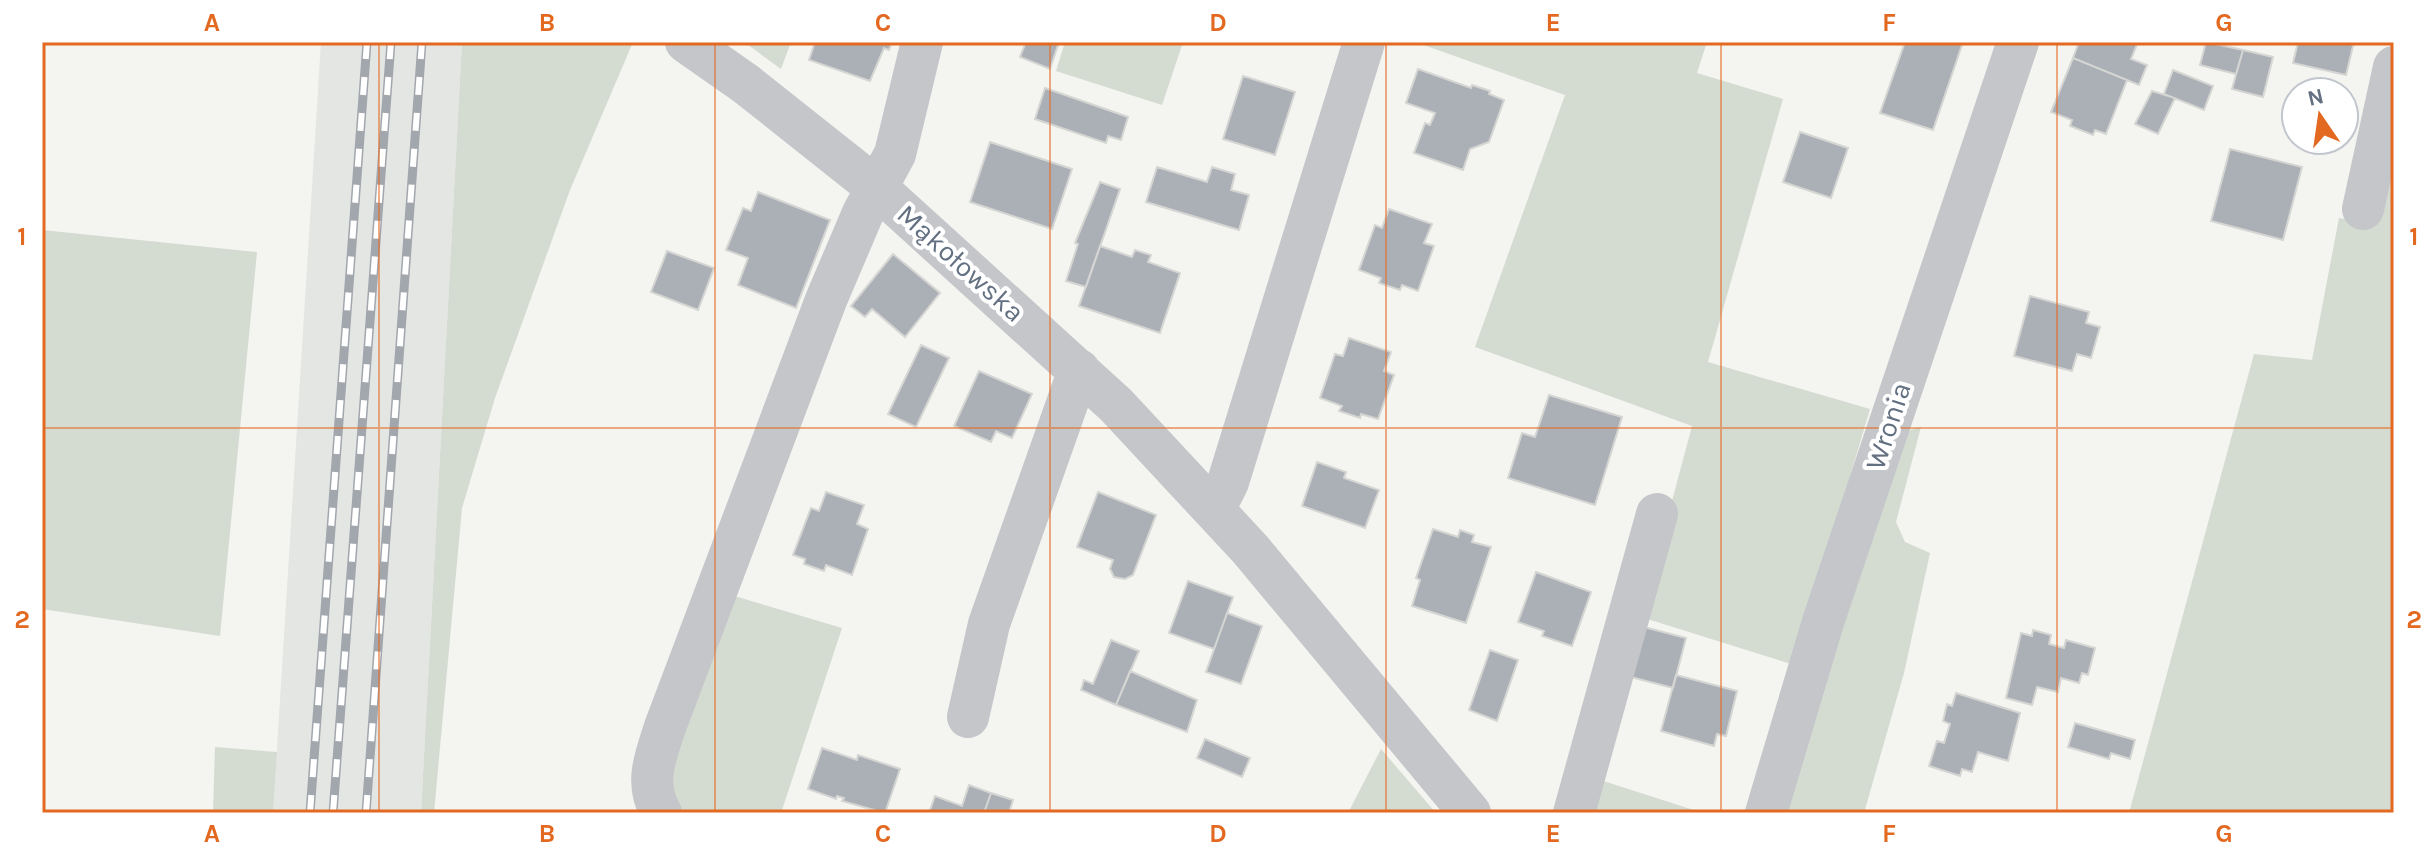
<svg xmlns="http://www.w3.org/2000/svg" width="2436" height="855" font-family="Karla,sans-serif">
<rect width="100%" height="100%" fill="#f4f4f0"/>
<path fill="#e4e6e4" d="M321,42H462L421,813H273Z"/>
<path fill="#d4dbd1" d="M462,42H633L570,190L495,398L462,508L434,813H421Z
M744,42H791L781,69Z
M1065,42H1183L1162,105L1056,71Z
M1415,42H1707L1697,73L1783,99L1708,362L1870,409L1794,665L1641,617L1692,426L1475,347L1565,95Z
M2394,161V813H2129L2254,354L2312,360L2339,218L2371,224Z
M42,230L257,252L220,636L42,609Z
M1921,427L1896,522L1905,542L1930,553L1904,673L1864,813H1782L1903,432Z
M731,595L842,628L781,813H674L662,788Z
M215,747L277,752L273,813H213Z
M1381,749L1436,813H1348Z
M1591,777L1703,813H1580Z"/>
<path fill="#aab0b6" stroke="#d5d5d3" stroke-width="2" d="M815,42H892L889,50L884,48L870,81L809,60Z
M1026,42H1059L1050,69L1020,57Z
M1905,42H1963L1933,130L1880,113Z
M2079,42H2138L2131,59L2147,65L2139,85L2073,58Z
M2206,42L2243,50L2236,74L2200,65Z
M2298,42H2354L2346,75L2293,63Z
M2243,50L2273,57L2263,97L2232,89Z
M2073,58L2127,80L2106,134L2095,130L2093,135L2070,126L2072,120L2051,112Z
M1418,69L1471,88L1472,85L1490,91L1489,94L1504,100L1489,142L1470,149L1463,170L1414,153L1425,123L1430,125L1435,113L1406,103Z
M2173,70L2213,86L2204,110L2164,94Z
M1243,76L1295,92L1275,155L1223,139Z
M1045,88L1128,117L1121,140L1108,136L1106,143L1035,119Z
M2152,91L2175,98L2158,134L2135,124Z
M1800,132L1848,148L1831,198L1783,182Z
M990,142L1072,169L1052,229L970,202Z
M2230,149L2302,167L2283,240L2211,221Z
M1157,167L1207,182L1212,167L1235,174L1231,190L1249,195L1239,230L1146,202Z
M1100,182L1120,189L1086,287L1066,281L1078,244L1075,243Z
M758,192L830,220L796,308L738,285L748,258L726,250L743,208L751,211Z
M1389,209L1432,224L1424,243L1434,246L1418,291L1402,285L1400,290L1379,283L1381,278L1359,270L1375,225L1382,228Z
M1100,246L1132,257L1135,250L1151,255L1148,262L1180,273L1160,333L1079,306Z
M667,251L714,268L698,310L651,292Z
M893,254L940,293L905,337L872,309L865,317L851,306Z
M2030,296L2089,312L2086,323L2100,327L2091,358L2077,354L2072,371L2014,356Z
M1349,338L1391,352L1384,371L1394,375L1378,419L1361,414L1360,418L1339,411L1342,406L1320,398L1335,354L1343,356Z
M921,345L949,358L916,427L888,414Z
M979,371L1032,394L1012,438L996,431L991,442L954,426Z
M1549,395L1622,417L1595,505L1508,478L1522,433L1535,437Z
M1317,462L1346,472L1344,478L1379,490L1365,528L1302,506Z
M826,492L864,505L857,524L868,529L852,575L826,565L824,571L804,564L805,559L793,555L811,508L819,511Z
M1098,492L1156,515L1133,575L1125,579L1114,577L1110,569L1113,560L1077,547Z
M1433,529L1458,537L1460,530L1474,535L1472,542L1491,547L1466,623L1412,606L1420,580L1416,578Z
M1536,572L1591,592L1572,646L1542,636L1544,631L1518,622Z
M1188,581L1233,597L1214,649L1169,633Z
M1227,613L1262,626L1241,684L1206,672Z
M1644,627L1686,638L1673,688L1631,677Z
M2033,630L2051,635L2049,644L2064,648L2066,640L2095,648L2088,675L2082,673L2079,683L2061,678L2058,692L2037,687L2032,705L2006,698L2021,633L2032,636Z
M1111,640L1139,651L1116,705L1081,690L1084,680L1093,684Z
M1490,650L1518,660L1497,721L1469,710Z
M1130,671L1197,700L1187,732L1116,705Z
M1676,675L1737,691L1726,736L1717,734L1714,746L1661,731Z
M1956,693L2020,713L2008,761L1978,752L1972,772L1962,769L1960,776L1929,766L1937,741L1944,743L1950,724L1943,721L1947,704L1952,706Z
M2075,723L2135,740L2130,759L2111,753L2109,759L2068,747Z
M1205,739L1250,758L1242,777L1197,758Z
M822,748L857,760L858,755L900,769L885,813L842,801L844,798L837,796L836,799L808,789Z
M969,785L991,793L984,813H929L935,796L962,806Z
M991,793L1013,800L1009,813H984Z"/>
<g fill="none" stroke-linecap="round" stroke-linejoin="round">
<path stroke="#c4c6ca" stroke-width="42" d="M686,42L746,84L877,188L1116,405L1250,549L1470,813
M2363,209L2394,67
M1214,510L1228,482L1364,42
M968,717L989,624L1079,370
M661,813C644,783 655,758 665,727L826,300L863,213L895,154L922,42
M1574,813L1657,514
M1766,813L1823,622L2018,42"/>
<defs>
<path id="rail" d="M310,813L367,42
M333,813L391,42
M366,813L422,42"/>
</defs>
<use href="#rail" stroke="#a2a6ad" stroke-width="9"/>
<use href="#rail" stroke="#fff" stroke-width="6" stroke-dasharray="18" stroke-linecap="butt"/>
</g>
<path fill="none" stroke="#e36921" stroke-width="2" stroke-opacity="0.55" d="M379,42V813M715,42V813M1050,42V813M1386,42V813M1721,42V813M2057,42V813M42,428H2394"/>
<g text-anchor="middle" dominant-baseline="central" stroke-width="8" stroke-linejoin="round" paint-order="stroke">
<g font-size="28" fill="#637081" stroke="#fff">
<text transform="translate(961 263) rotate(42)">Mąkołowska</text>
<text transform="translate(1888 426) rotate(-72)">Wronia</text>
</g>
</g>
<rect width="2436" height="855" fill="none" stroke="#ffffff" stroke-width="88"/>
<g transform="translate(2320 116) rotate(347)"><circle r="38" fill="#ffffff" stroke="#c1c6cd" stroke-width="2"/>
<path d="M0-6L14 30L0 20L-14 30Z" fill="#e36921"/>
<text y="-12" font-size="22" font-weight="bold" text-anchor="middle" fill="#637081">N</text>
</g>
<rect x="44" y="44" width="2348" height="767" fill="none" stroke="#e36921" stroke-width="3"/>
<g font-size="26" text-anchor="middle" font-weight="bold" fill="#e36921">
<text x="212" y="31">A</text>
<text x="547" y="31">B</text>
<text x="883" y="31">C</text>
<text x="1218" y="31">D</text>
<text x="1553" y="31">E</text>
<text x="1889" y="31">F</text>
<text x="2224" y="31">G</text>
<text x="22" y="245">1</text>
<text x="2414" y="245">1</text>
<text x="22" y="628">2</text>
<text x="2414" y="628">2</text>
<text x="212" y="842">A</text>
<text x="547" y="842">B</text>
<text x="883" y="842">C</text>
<text x="1218" y="842">D</text>
<text x="1553" y="842">E</text>
<text x="1889" y="842">F</text>
<text x="2224" y="842">G</text>
</g>
</svg>
